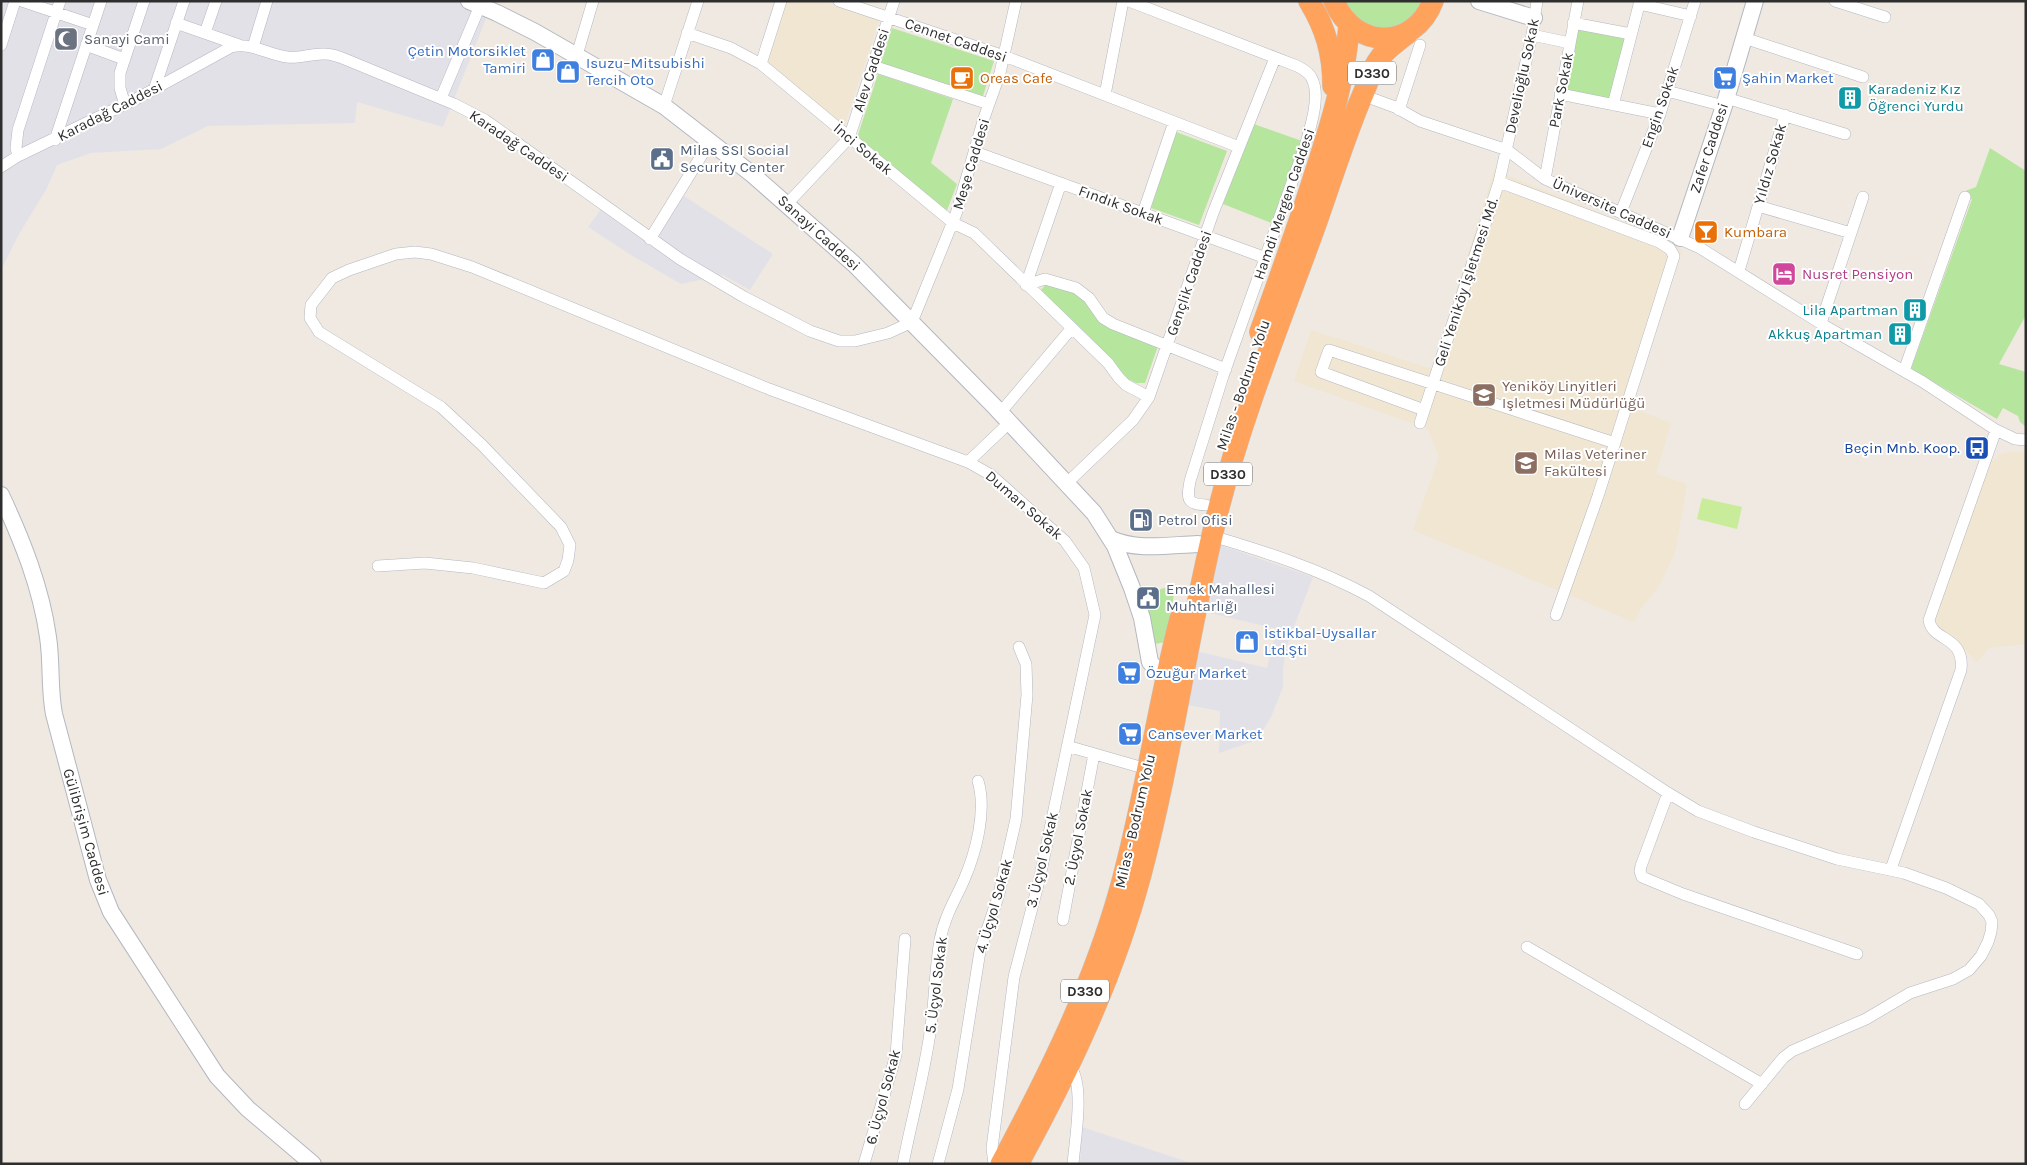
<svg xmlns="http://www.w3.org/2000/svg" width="2027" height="1165" font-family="Karla,sans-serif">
<rect width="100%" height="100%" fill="#efe9e1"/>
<path fill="#e3e1e8" d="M1,1H493L443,127L357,102L355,123L208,126L161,149L91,153L57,165L47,188L18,236L1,270Z
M684,196L773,254L750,290L723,275L681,284L631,255L588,227L601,209L650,245Z
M1214,543L1313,577L1287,645L1283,669V687L1271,717L1260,735L1251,742L1219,753L1220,711L1182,704L1192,650L1267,668L1277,629L1201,611Z
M1082,1127L1194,1164H1080Z"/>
<path fill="#f0e6d1" d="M786,1H822L879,20L844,126L767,62Z
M1494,170L1649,232L1682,250L1632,408L1671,423L1656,474L1687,484L1676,549L1671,561L1659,586L1640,610L1634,622L1413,530L1439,457L1428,429L1294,381L1311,330L1432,369Z
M2012,452H2026V644L1989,648L1977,662L1954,638L1932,625L1987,472L1992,462L1999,455Z"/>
<path fill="#b6e59e" d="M1341,1H1425L1420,13L1395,30L1365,29Z
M1573,23L1631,34L1613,105L1560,94Z
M892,28L994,61L983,96L881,63Z
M878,74L953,99L931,163L957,184L946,213L857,138Z
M1254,124L1302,141L1274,224L1223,204Z
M1176,132L1227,151L1199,225L1151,208Z
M1990,148L2026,171V315L1999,364L2026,372V427L2020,422L2018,416L2003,408L1997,419L1911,369L1972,199L1960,193L1976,187Z
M1047,283L1074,292L1088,304L1096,318L1158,346L1145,383H1136L1128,379L1107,355L1041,290Z
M1176,584L1165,642L1155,644L1143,595Z"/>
<path fill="#c9ec9a" d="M1702,498L1742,507L1737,529L1697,519Z"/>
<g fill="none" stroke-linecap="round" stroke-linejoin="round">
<defs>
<path id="street" d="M22,1L93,25
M839,1L1004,56L1239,147
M1129,1L1297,66C1303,69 1310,73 1312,79C1321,96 1310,129 1305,146L1223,376L1190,481C1187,499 1186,504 1206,505
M1835,1L1885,17
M1639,4L1691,16
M176,23L239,45
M1573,23L1631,34
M205,33L216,1
M687,33L731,48L761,64L953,223L974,233L1108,363L1119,378L1126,385L1149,397
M1532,35L1570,43
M1744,38L1863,77
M1,45L15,1
M86,45L124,59
M253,47L267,1
M577,55L593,1
M761,64L781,1
M873,66L989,104
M154,90L184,1
M1667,91L1724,106
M1560,94L1660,114
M1105,95L1123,1
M441,98L482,1
M1726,98L1845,134
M1373,99L1395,107L1420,121L1507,150L1545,179L1700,248L1825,326L1923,382L1996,430L2015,439L2026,440
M125,105L120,88V73L144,1
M1613,105L1640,1
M664,106L698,1
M1399,110L1420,45
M55,140L101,1
M975,152L1266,258
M18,156L16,148L18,130L60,1
M1,167L18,156L138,98L231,47C250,42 267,54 287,57C300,59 312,53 325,54C333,54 340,57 347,60L454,104L485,120L680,259L744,297L810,331L839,341H855L888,333L912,322L956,214L984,118L1000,73L1016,1
M1545,179L1578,1
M1499,182L1659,242L1670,249L1674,256L1598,496L1556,615
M787,204L849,138L894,1
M1758,206L1851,233
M1621,212L1660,114L1695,1
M1143,213L1174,122
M650,239L711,140
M1739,271L1785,115
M1026,285L1045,279L1076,288L1089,298L1103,318L1113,324L1226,369
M1026,285L1061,183
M1821,323L1863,197
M1904,371L1965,197
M1424,410L1321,372L1329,350L1615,443
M1000,413L1071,329
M1420,423L1499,182L1532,35L1537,1
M968,462L1009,423
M1067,483L1133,420L1149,397L1213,213L1275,58
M1212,536C1266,552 1319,569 1369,596L1668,793L1698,811L1754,832L1837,859L1904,873L1946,888L1979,904L1989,915L1992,922L1991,932L1988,942L1981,956L1969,970L1953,979L1910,993L1866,1019L1792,1051L1783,1058L1745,1104
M378,566L425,563L473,568L544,583L564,571L568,560L570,545L561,527L482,445L441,407L319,332L310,318L311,305L332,278L349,270L396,254L415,252L431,254L472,267L769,389L968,462L991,475L1065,541L1084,568L1095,615L1039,881L1014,977L992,1148L994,1164
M1067,746L1147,769
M1668,793L1641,866L1640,871L1642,877L1683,894L1857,954
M1891,869L1961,670C1965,635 1932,642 1929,620L1996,430
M1063,920L1094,754
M1527,947L1762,1084
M1070,1066C1085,1085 1075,1139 1073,1164
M864,1164L896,1055L905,939
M903,1164C912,1118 925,1072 931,1026C935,998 935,968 940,940C944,918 955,900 964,880C976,852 987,811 978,781
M938,1164L958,1089L980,951L999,894L1016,819L1027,695L1026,664L1019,647"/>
<path id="secondary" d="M469,1L497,13L535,32L664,106L753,175L854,264L996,408L1094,513L1115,546L1132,588L1142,618L1150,662L1156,669L1166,672
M1479,1L1534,18
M1680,238L1724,106L1755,1
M1,495C22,540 41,587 48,637C52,663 49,688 54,714L98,880L111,912L217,1076L248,1109L313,1164
M1111,539C1137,551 1169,545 1198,544"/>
<path id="highway" d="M1309,1C1326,29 1333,54 1333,86
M1334,1C1354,50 1414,51 1433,1
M1260,332C1279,279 1298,227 1315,173C1331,124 1346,76 1349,25
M1001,1164C1048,1076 1093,986 1120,889C1145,800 1157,708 1180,619
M1018,1164C1069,1071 1114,976 1141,874C1173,753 1188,628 1219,507C1244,409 1283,316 1317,221C1331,181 1344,140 1360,101C1366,88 1370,74 1377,62C1384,50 1397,42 1408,33"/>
</defs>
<use href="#street" stroke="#b4b7c1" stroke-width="12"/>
<use href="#secondary" stroke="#b4b7c1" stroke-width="18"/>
<use href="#highway" stroke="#c9c9c9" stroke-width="22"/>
<use href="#street" stroke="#fff" stroke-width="11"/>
<use href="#secondary" stroke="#fff" stroke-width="16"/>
<use href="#highway" stroke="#ffa35c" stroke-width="21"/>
</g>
<defs>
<symbol id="mosque-square" viewBox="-11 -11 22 22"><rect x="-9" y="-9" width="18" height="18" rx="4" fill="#6b7280" stroke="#fff"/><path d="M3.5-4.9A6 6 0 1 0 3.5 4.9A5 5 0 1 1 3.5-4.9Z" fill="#fff"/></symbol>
<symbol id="shop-square" viewBox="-11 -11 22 22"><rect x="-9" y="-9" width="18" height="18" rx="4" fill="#3f7fe0" stroke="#fff"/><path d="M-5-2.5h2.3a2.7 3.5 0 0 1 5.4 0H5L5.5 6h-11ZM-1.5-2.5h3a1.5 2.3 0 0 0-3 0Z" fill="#fff"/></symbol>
<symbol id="cafe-square" viewBox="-11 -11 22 22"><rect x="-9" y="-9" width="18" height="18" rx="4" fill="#e8710a" stroke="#fff"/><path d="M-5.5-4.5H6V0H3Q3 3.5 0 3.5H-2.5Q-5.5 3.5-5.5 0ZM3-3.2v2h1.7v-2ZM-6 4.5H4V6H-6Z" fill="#fff"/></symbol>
<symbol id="supermarket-square" viewBox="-11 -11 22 22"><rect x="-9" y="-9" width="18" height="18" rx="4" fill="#3f7fe0" stroke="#fff"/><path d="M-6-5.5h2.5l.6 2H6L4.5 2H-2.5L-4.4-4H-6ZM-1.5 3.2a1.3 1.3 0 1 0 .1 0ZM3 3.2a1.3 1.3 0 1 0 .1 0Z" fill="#fff"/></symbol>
<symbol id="building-square" viewBox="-11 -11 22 22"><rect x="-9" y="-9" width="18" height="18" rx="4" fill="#0f9aa8" stroke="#fff"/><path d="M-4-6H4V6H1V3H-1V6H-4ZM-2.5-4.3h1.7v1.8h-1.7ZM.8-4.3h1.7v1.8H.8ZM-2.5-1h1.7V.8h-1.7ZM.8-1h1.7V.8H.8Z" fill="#fff"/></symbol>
<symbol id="civic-square" viewBox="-11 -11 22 22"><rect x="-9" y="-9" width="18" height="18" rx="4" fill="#5c6f8a" stroke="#fff"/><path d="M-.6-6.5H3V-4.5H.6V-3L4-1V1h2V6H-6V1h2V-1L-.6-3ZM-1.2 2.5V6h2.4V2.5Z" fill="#fff"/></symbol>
<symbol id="bar-square" viewBox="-11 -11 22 22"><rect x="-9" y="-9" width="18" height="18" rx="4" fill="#e8710a" stroke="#fff"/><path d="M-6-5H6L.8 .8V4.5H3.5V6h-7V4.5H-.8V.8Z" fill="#fff"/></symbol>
<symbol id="hotel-square" viewBox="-11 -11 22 22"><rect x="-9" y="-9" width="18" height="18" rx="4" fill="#d1479c" stroke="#fff"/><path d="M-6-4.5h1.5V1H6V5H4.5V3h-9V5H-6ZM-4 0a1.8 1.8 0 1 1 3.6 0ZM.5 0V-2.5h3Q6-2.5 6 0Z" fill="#fff"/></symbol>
<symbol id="school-square" viewBox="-11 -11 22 22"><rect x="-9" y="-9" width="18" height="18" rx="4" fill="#8d6e63" stroke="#fff"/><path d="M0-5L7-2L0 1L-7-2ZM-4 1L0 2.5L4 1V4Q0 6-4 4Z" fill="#fff"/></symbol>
<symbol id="bus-square" viewBox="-11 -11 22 22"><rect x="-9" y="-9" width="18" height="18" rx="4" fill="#1a4fb4" stroke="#fff"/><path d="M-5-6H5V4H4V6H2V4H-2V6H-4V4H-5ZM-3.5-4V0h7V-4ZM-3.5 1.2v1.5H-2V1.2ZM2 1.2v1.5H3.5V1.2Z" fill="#fff"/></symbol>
<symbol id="fuel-square" viewBox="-11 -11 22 22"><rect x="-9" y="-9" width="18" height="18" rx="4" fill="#5c6f8a" stroke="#fff"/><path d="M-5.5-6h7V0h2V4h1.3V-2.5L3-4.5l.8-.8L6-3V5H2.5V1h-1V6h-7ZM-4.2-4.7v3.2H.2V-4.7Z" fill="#fff"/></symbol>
</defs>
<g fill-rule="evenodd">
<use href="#mosque-square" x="52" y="25" width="28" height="28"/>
<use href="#shop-square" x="529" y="46" width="28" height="28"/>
<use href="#shop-square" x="554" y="58" width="28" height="28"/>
<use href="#cafe-square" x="948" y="64" width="28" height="28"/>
<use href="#supermarket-square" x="1711" y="64" width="28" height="28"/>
<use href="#building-square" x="1836" y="84" width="28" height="28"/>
<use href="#civic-square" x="648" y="145" width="28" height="28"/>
<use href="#bar-square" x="1692" y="218" width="28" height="28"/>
<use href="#hotel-square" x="1770" y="260" width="28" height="28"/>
<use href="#building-square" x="1901" y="296" width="28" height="28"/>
<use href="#building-square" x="1886" y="320" width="28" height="28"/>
<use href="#school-square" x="1470" y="381" width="28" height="28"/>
<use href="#bus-square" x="1963" y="434" width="28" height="28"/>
<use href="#school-square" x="1512" y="449" width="28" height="28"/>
<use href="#fuel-square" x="1127" y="506" width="28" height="28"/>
<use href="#civic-square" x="1134" y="584" width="28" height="28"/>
<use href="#shop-square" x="1233" y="628" width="28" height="28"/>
<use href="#supermarket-square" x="1115" y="659" width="28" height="28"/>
<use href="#supermarket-square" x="1116" y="720" width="28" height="28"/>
</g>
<g text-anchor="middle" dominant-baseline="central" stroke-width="4" stroke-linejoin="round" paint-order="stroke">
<g fill="#fff" stroke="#6d6d6d" stroke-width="1">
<rect x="1348" y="61.5" width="48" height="23" rx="4"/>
<rect x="1204" y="462.5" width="48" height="23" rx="4"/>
<rect x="1061" y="979.5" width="48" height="23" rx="4"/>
</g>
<g font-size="14" font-weight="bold" fill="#2e2e2e">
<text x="1372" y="73">D330</text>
<text x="1228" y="474">D330</text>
<text x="1085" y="991">D330</text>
</g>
<g font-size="15" fill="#5b616d" stroke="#fff" text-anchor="start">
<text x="84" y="39">Sanayi Cami</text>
</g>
<g font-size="15" fill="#2e2e2e" stroke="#fff">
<text transform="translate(956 40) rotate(19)">Cennet Caddesi</text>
<text transform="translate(871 70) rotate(-72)">Alev Caddesi</text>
<text transform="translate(1522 76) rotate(-78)">Develioğlu Sokak</text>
<text transform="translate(1561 90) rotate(-79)">Park Sokak</text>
<text transform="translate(1660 107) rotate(-71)">Engin Sokak</text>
<text transform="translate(110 111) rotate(-27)">Karadağ Caddesi</text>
<text transform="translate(519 146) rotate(34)">Karadağ Caddesi</text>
<text transform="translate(1709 148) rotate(-72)">Zafer Caddesi</text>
<text transform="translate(863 149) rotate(40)">İnci Sokak</text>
<text transform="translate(971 164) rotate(-73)">Meşe Caddesi</text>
<text transform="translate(1770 164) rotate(-74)">Yıldız Sokak</text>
<text transform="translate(1284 204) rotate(-71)">Hamdi Mergen Caddesi</text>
<text transform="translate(1121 205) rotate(20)">Fındık Sokak</text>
<text transform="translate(1612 208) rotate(24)">Üniversite Caddesi</text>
<text transform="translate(819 233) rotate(42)">Sanayi Caddesi</text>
<text transform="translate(1466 282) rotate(-72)">Geli Yeniköy İşletmesi Md.</text>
<text transform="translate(1189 283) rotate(-71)">Gençlik Caddesi</text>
<text transform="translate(1243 385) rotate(-71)">Milas - Bodrum Yolu</text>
<text transform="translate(1024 505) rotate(41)">Duman Sokak</text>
<text transform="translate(1135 821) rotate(-77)">Milas - Bodrum Yolu</text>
<text transform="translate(86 832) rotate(74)">Gülibrişim Caddesi</text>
<text transform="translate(1078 837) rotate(-79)">2. Üçyol Sokak</text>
<text transform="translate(1042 860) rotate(-77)">3. Üçyol Sokak</text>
<text transform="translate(994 906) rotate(-74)">4. Üçyol Sokak</text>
<text transform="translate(936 985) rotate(-83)">5. Üçyol Sokak</text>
<text transform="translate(883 1097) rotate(-75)">6. Üçyol Sokak</text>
</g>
<g font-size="15" fill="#366cbe" stroke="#fff" text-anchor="start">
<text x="526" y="51" text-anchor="end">Çetin Motorsiklet<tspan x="526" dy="17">Tamiri</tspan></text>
<text x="586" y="63">Isuzu–Mitsubishi<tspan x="586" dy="17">Tercih Oto</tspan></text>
<text x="1742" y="78">Şahin Market</text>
<text x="1264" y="633">İstikbal-Uysallar<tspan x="1264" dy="17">Ltd.Şti</tspan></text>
<text x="1146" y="673">Özuğur Market</text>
<text x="1148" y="734">Cansever Market</text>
</g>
<g font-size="15" fill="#c56008" stroke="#fff" text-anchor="start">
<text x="980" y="78">Oreas Cafe</text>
<text x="1724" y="232">Kumbara</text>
</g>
<g font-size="15" fill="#0d838f" stroke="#fff" text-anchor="end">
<text x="1868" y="89" text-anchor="start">Karadeniz Kız<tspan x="1868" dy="17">Öğrenci Yurdu</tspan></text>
<text x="1898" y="310">Lila Apartman</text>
<text x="1882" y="334">Akkuş Apartman</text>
</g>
<g font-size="15" fill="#4e5e75" stroke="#fff" text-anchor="start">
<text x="680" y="150">Milas SSI Social<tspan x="680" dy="17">Security Center</tspan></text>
<text x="1158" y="520">Petrol Ofisi</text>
<text x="1166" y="589">Emek Mahallesi<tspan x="1166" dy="17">Muhtarlığı</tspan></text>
</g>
<g font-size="15" fill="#b23c85" stroke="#fff" text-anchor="start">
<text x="1802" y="274">Nusret Pensiyon</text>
</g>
<g font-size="15" fill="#785e54" stroke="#fff" text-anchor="start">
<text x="1502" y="386">Yeniköy Linyitleri<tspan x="1502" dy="17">Işletmesi Müdürlüğü</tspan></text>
<text x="1544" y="454">Milas Veteriner<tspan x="1544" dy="17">Fakültesi</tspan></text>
</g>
<g font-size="15" fill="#164399" stroke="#fff" text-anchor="end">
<text x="1960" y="448">Beçin Mnb. Koop.</text>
</g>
</g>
<rect width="2027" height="1165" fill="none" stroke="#2e2e2e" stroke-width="5"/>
</svg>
